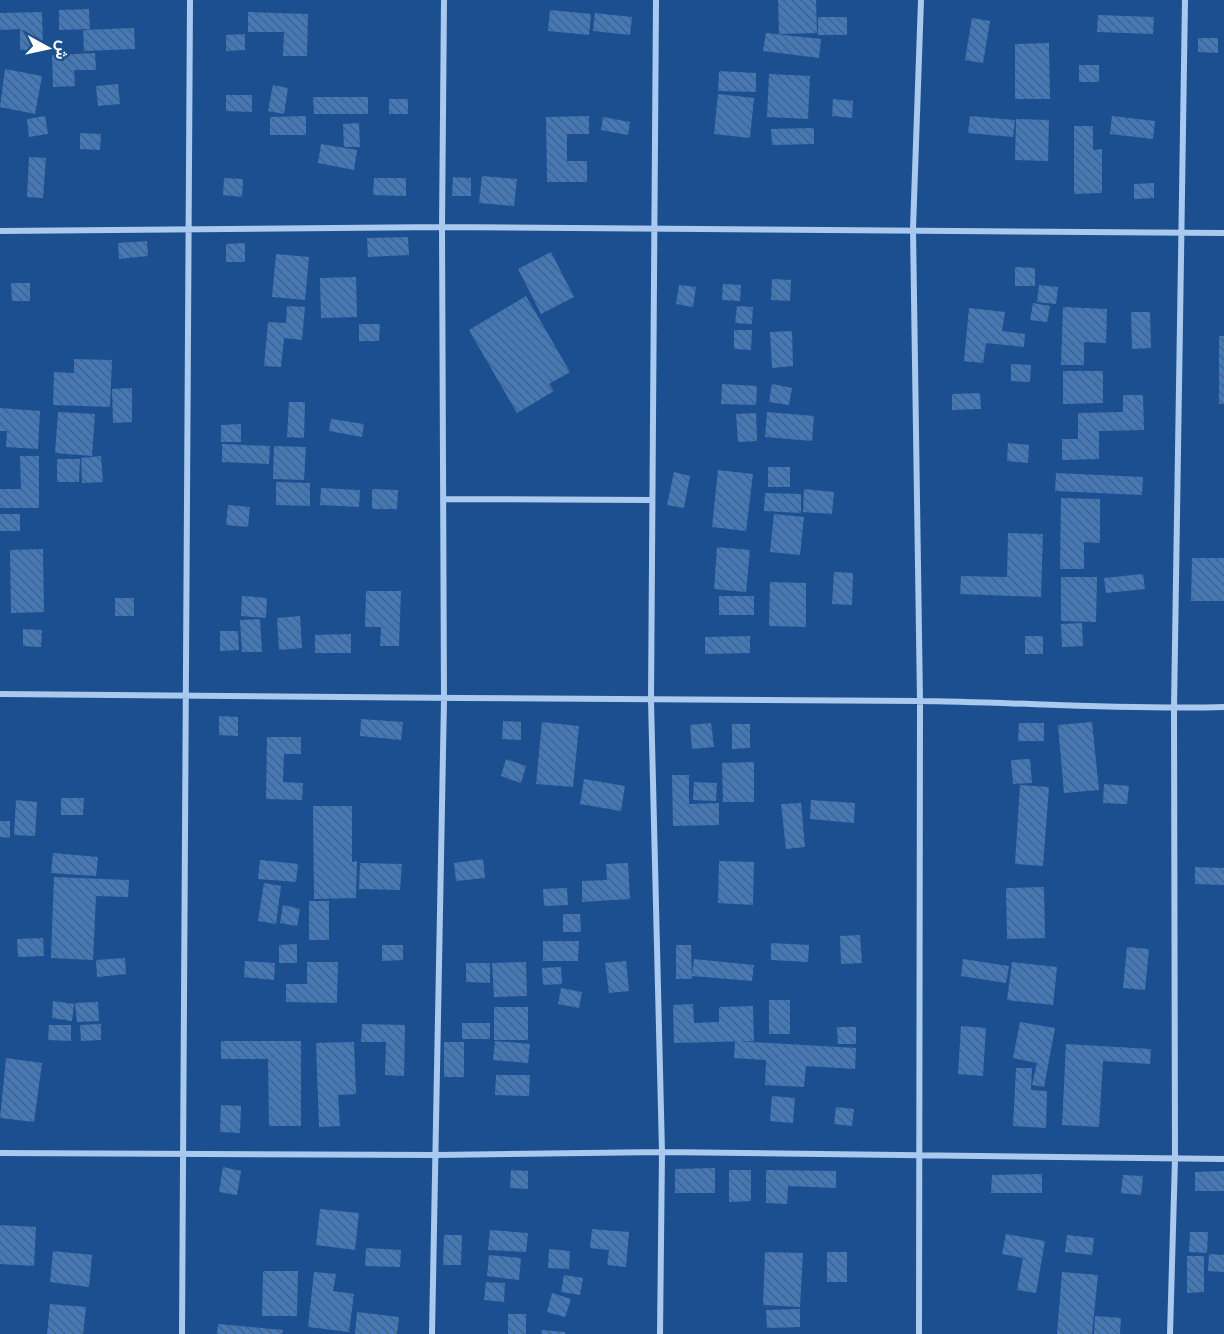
<svg xmlns="http://www.w3.org/2000/svg" width="1224" height="1334" font-family="Lato,Vazirmatn,sans-serif">
<defs>
<pattern id="building-back-hatch" width="6" height="6" patternUnits="userSpaceOnUse" patternTransform="scale(1.5)"><rect width="6" height="6" fill="#4478b7"/><path d="M-1 5l2 2M0 0l6 6M5-1l2 2" fill="none" stroke="#486282"/></pattern>
</defs>
<rect width="100%" height="100%" fill="#1b4f8f"/>
<path fill="url(#building-back-hatch)" d="M778,0H816L817,33L779,34Z
M89,9L90,29L59,30V10Z
M550,10L591,14L589,35L548,31Z
M42,12L43,50H20V29L0,30V13Z
M248,12L308,14L307,56H283L284,32H248Z
M595,13L632,17L630,35L593,31Z
M1098,15L1154,17L1153,34L1097,32Z
M818,17H847V35H818Z
M972,18L990,21L983,63L965,60Z
M134,28L135,49L84,51L83,30Z
M766,33L821,39L819,58L763,51Z
M245,34V50L226,51V35Z
M1198,38H1218V53L1198,52Z
M1049,43L1050,99H1015V44Z
M95,53L96,70H74L75,86L53,87L52,55Z
M1079,65H1099V82H1079Z
M5,69L42,76L35,114L0,107Z
M719,71L756,73V92L718,91Z
M769,74L810,76L808,119L767,117Z
M118,84L120,104L98,106L96,86Z
M273,85L288,88L284,114L268,111Z
M718,94L754,98L750,138L714,134Z
M226,95H252V112L226,111Z
M313,97H368V114H314Z
M389,99H408V114H389Z
M833,99L853,101L852,118L832,116Z
M45,116L48,134L29,137L27,119Z
M306,116V135H270V117Z
M589,116V134H567V161H587V182H547L546,117Z
M970,116L1015,120L1013,137L968,133Z
M1112,116L1155,121L1153,139L1110,134Z
M603,117L630,122L628,135L601,130Z
M1016,119L1049,120L1048,161L1015,160Z
M359,123L360,147H344L343,124Z
M1074,126H1093V150L1102,149V193L1074,194Z
M814,128V144L772,145L771,129Z
M80,133L101,134L100,150L80,149Z
M321,144L357,150L354,170L318,163Z
M29,157L46,158L43,198L27,197Z
M482,176L517,179L514,206L479,203Z
M453,177L471,178V196H452Z
M224,178L243,179L242,197L223,195Z
M374,178H406V196L373,195Z
M1154,183V198L1134,199V184Z
M408,237L409,255L368,257L367,238Z
M147,241L148,256L119,259L118,243Z
M245,243V262H226V244Z
M551,252L574,297L541,314L518,269Z
M276,254L309,257L305,300L272,297Z
M1015,267L1035,268V286H1015Z
M356,277L357,317L321,318L320,278Z
M772,279L791,280L790,301L771,300Z
M11,283H30V301H12Z
M723,284L741,285L740,301L722,300Z
M679,285L696,287L693,307L676,304Z
M1039,285L1058,287L1056,304L1037,302Z
M526,296L570,372L549,384L554,391L517,413L469,330Z
M1033,303L1050,306L1047,322L1030,320Z
M287,306L305,307L302,340L284,338L281,367L264,366L268,322L286,323Z
M737,306L753,307L752,324L735,323Z
M1063,307L1107,309L1106,343L1084,342V365H1061Z
M969,308L1005,312L1002,331L1025,334L1024,347L986,343L983,363L964,361Z
M1131,312H1150L1151,348L1132,349Z
M359,324H380L379,341H359Z
M734,330H752L751,350L734,349Z
M792,331L793,366L772,368L770,332Z
M1219,336H1224V404H1219Z
M74,359L112,360L110,407L53,405L54,372L74,373Z
M1011,364L1031,365L1030,382L1011,381Z
M1063,371H1103V403L1063,404Z
M722,384L757,386L756,405L721,404Z
M772,384L792,388L789,405L769,402Z
M132,388V422L113,423L112,389Z
M980,393L981,409L952,410V394Z
M1123,395H1143L1144,430L1099,431V459L1062,460V439H1078V413L1123,412Z
M289,402H305L304,438L287,437Z
M0,408L40,411L38,449L6,447L7,431H0Z
M58,412L95,414L92,456L55,453Z
M767,412L814,416L812,441L765,437Z
M756,413L757,441L738,442L736,414Z
M331,419L364,424L362,437L329,431Z
M241,424V442H221V425Z
M1008,443L1029,445L1028,463L1007,461Z
M222,444L270,446L269,464L222,462Z
M274,446L306,447L304,480L273,479Z
M20,456H39V508H0V489H21Z
M101,456L103,482L82,483L81,458Z
M57,459H80L79,482H57Z
M768,467H790V487H768Z
M718,470L753,474L746,531L712,527Z
M674,472L690,476L684,508L667,505Z
M1056,473L1143,477L1142,495L1055,491Z
M276,482L310,483V506L276,505Z
M321,488L360,490L359,507L320,505Z
M372,489L398,490L397,509H372Z
M804,489L834,492L832,514L803,512Z
M765,493L801,494V513L764,511Z
M1061,498L1100,499V543L1084,542V569H1060Z
M228,505L250,507L248,527L226,525Z
M0,514H20V531H0Z
M774,514L804,517L800,555L770,552Z
M1008,533L1043,534L1041,597L960,594L961,576L1007,577Z
M717,547L750,550L746,592L714,589Z
M43,549L44,612L11,613L10,550Z
M1192,558H1224V601H1191Z
M834,572L853,573L852,605L832,604Z
M1143,574L1145,589L1106,593L1104,578Z
M1061,577H1097L1096,622L1061,621Z
M770,582L806,583V627L769,626Z
M366,591H401L399,646H380L381,627H365Z
M242,596L267,598L266,618L241,616Z
M719,596H754V615H719Z
M115,598H134V616H115Z
M300,616L302,648L279,650L277,618Z
M260,619L262,652H242L240,620Z
M1082,623L1083,646L1062,647L1061,624Z
M23,629L42,630L41,647L23,646Z
M220,631H238L239,650L220,651Z
M351,634V653H315V635Z
M750,636V653L705,654V637Z
M1025,636H1043V654H1025Z
M219,716L238,717V736L219,735Z
M361,719L403,722L401,740L360,736Z
M503,721L521,722V740L502,739Z
M542,722L579,726L573,787L536,784Z
M1092,722L1099,790L1064,793L1058,725Z
M711,723L714,747L692,749L690,725Z
M1019,723H1044V741H1018Z
M732,724H750V748L732,749Z
M267,737H301V754H284L283,782L303,783L302,800L266,799Z
M506,759L526,766L521,783L501,776Z
M1030,759L1032,783L1013,784L1011,760Z
M754,762V802H723L722,763Z
M672,775H689V804L719,803V825L673,826Z
M584,779L625,786L621,811L580,804Z
M694,782L717,783L716,801L693,800Z
M1104,784L1129,786L1127,804L1103,803Z
M1020,785L1049,787L1043,866L1015,864Z
M61,798H84L83,815H61Z
M16,800L37,802L35,836L14,835Z
M811,800L855,803L854,823L810,819Z
M801,803L805,847L786,849L781,804Z
M313,806H352V862L357,861L356,898L314,899Z
M0,821H10V838L0,837Z
M53,853L98,857L96,876L51,873Z
M483,859L485,878L456,881L454,863Z
M260,860L298,864L296,882L258,879Z
M719,861L754,862L753,905L718,903Z
M360,863L402,864L400,890L359,889Z
M628,863L630,899L582,902V881L607,880L606,864Z
M1195,867L1224,868V885L1195,884Z
M54,877L129,880L128,897L96,896L93,960L51,958Z
M264,883L281,886L276,924L258,921Z
M1044,887L1045,938L1007,939L1006,888Z
M567,888L568,905L544,906L543,889Z
M309,901H329V940H309Z
M283,905L300,909L297,926L280,923Z
M563,914H580L581,932H563Z
M860,935L862,963L841,964L840,936Z
M43,938L44,956L18,957L17,939Z
M543,941H579L578,961H543Z
M771,943L809,945L808,962L771,960Z
M297,944V963H279V945Z
M382,945H403V960L382,961Z
M676,945H691L692,979H676Z
M1127,947L1149,949L1145,990L1123,988Z
M125,958L126,974L97,977L96,960Z
M694,959L754,965L752,981L692,976Z
M963,959L1009,966L1006,983L961,976Z
M245,961L275,963L274,980L244,977Z
M626,961L629,991L609,993L605,963Z
M307,962H338L337,1003L286,1002V984H307Z
M526,962L527,996L494,997L492,963Z
M1012,962L1057,967L1053,1005L1007,1000Z
M466,963H490V983L466,982Z
M561,967L562,984L543,985L542,968Z
M561,988L582,992L579,1008L558,1004Z
M769,1000H790V1034H769Z
M53,1001L74,1004L72,1021L52,1018Z
M98,1002L99,1021L77,1022L75,1003Z
M693,1004L694,1023L719,1022V1007L753,1006L754,1041L674,1043L673,1005Z
M494,1007H528V1040H494Z
M1020,1022L1055,1028L1044,1087L1032,1085L1037,1063L1013,1058Z
M462,1023H490V1039H462Z
M101,1024V1040L81,1041L80,1025Z
M362,1024L405,1025L404,1076L385,1075L386,1042H361Z
M49,1025H71V1041L48,1040Z
M961,1026L986,1028L983,1076L958,1074Z
M837,1027H856V1044H838Z
M221,1041H301V1126H269L268,1059H221Z
M495,1041L530,1044L528,1063L493,1060Z
M735,1041L856,1048L855,1069L806,1066L804,1087L765,1085L766,1060L734,1058Z
M354,1042L356,1094L338,1095L340,1126L319,1127L316,1043Z
M444,1042H464V1077H444Z
M1066,1044L1151,1049L1150,1064L1103,1061L1099,1127L1062,1125Z
M6,1058L42,1063L34,1122L0,1118Z
M1016,1068H1032L1031,1090L1047,1091L1046,1128L1013,1126Z
M496,1075H530L529,1096L495,1095Z
M772,1096L795,1098L793,1123L770,1121Z
M221,1105L241,1106L240,1133L220,1132Z
M836,1107L854,1109L852,1126L834,1124Z
M223,1167L241,1171L237,1195L219,1192Z
M715,1168V1193H675V1169Z
M511,1170L528,1171V1189L510,1188Z
M729,1170H751V1201L729,1202Z
M766,1170L836,1171V1188L788,1186L787,1204L766,1203Z
M1224,1171V1191H1195V1172Z
M1042,1174V1193H991L992,1175Z
M1123,1175L1143,1176L1141,1195L1121,1193Z
M320,1209L359,1213L355,1250L316,1245Z
M0,1225L36,1227L34,1266L0,1264Z
M592,1229L629,1232L626,1267L607,1265L609,1250L590,1248Z
M490,1230L528,1233L526,1252L488,1250Z
M1190,1232H1208L1207,1253L1189,1252Z
M1006,1234L1045,1241L1036,1293L1017,1290L1023,1258L1002,1254Z
M444,1235H462L461,1265H443Z
M1067,1235L1094,1238L1092,1255L1065,1252Z
M366,1248L401,1250L400,1267L365,1266Z
M549,1249L570,1251L569,1269L548,1268Z
M53,1251L92,1255L89,1287L50,1282Z
M765,1252L803,1253L800,1307L763,1305Z
M827,1252H847V1282H827Z
M1209,1254L1224,1255V1272L1208,1271Z
M489,1255L521,1258L519,1280L487,1276Z
M1187,1256H1204V1292L1187,1293Z
M263,1271H298L297,1316H262Z
M314,1272L336,1274L333,1291L354,1294L349,1332L308,1327Z
M1062,1272L1098,1275L1092,1334H1057Z
M564,1275L583,1278L580,1295L561,1292Z
M486,1282L505,1283L504,1302L484,1300Z
M552,1293L571,1299L565,1317L547,1312Z
M50,1304L86,1307L83,1334H47Z
M800,1309V1327L767,1328L766,1310Z
M357,1312L399,1317L397,1334H355Z
M508,1314H526V1334H508Z
M1095,1316L1121,1318L1120,1334H1094Z
M218,1324L283,1330L282,1334H217Z
M542,1330L565,1332V1334H541Z"/>
<g fill="none" stroke-linecap="round" stroke-linejoin="round">
<path stroke="#a9c9ee" stroke-width="6" d="M656,0L651,700L662,1152L660,1334
M0,231L442,227L1224,233
M443,499L651,500
M0,694C306,698 611,698 917,701C1019,702 1121,710 1224,707
M0,1153L436,1155L662,1152L1224,1159
M182,1334L190,0
M432,1334L444,700L442,227L444,0
M919,1334L920,701L913,229L921,0
M1170,1334L1175,1159L1174,709L1185,0"/>
</g>
<g transform="translate(48 48) rotate(98)" stroke="#1b4f8f" stroke-width="4.5" paint-order="stroke">
<path d="M0-4.5L10 22L0 15L-10 22Z" fill="#ffffff"/>
<text y="-9" font-size="16" font-weight="bold" text-anchor="middle" fill="#ffffff">ش</text>
</g>
</svg>
